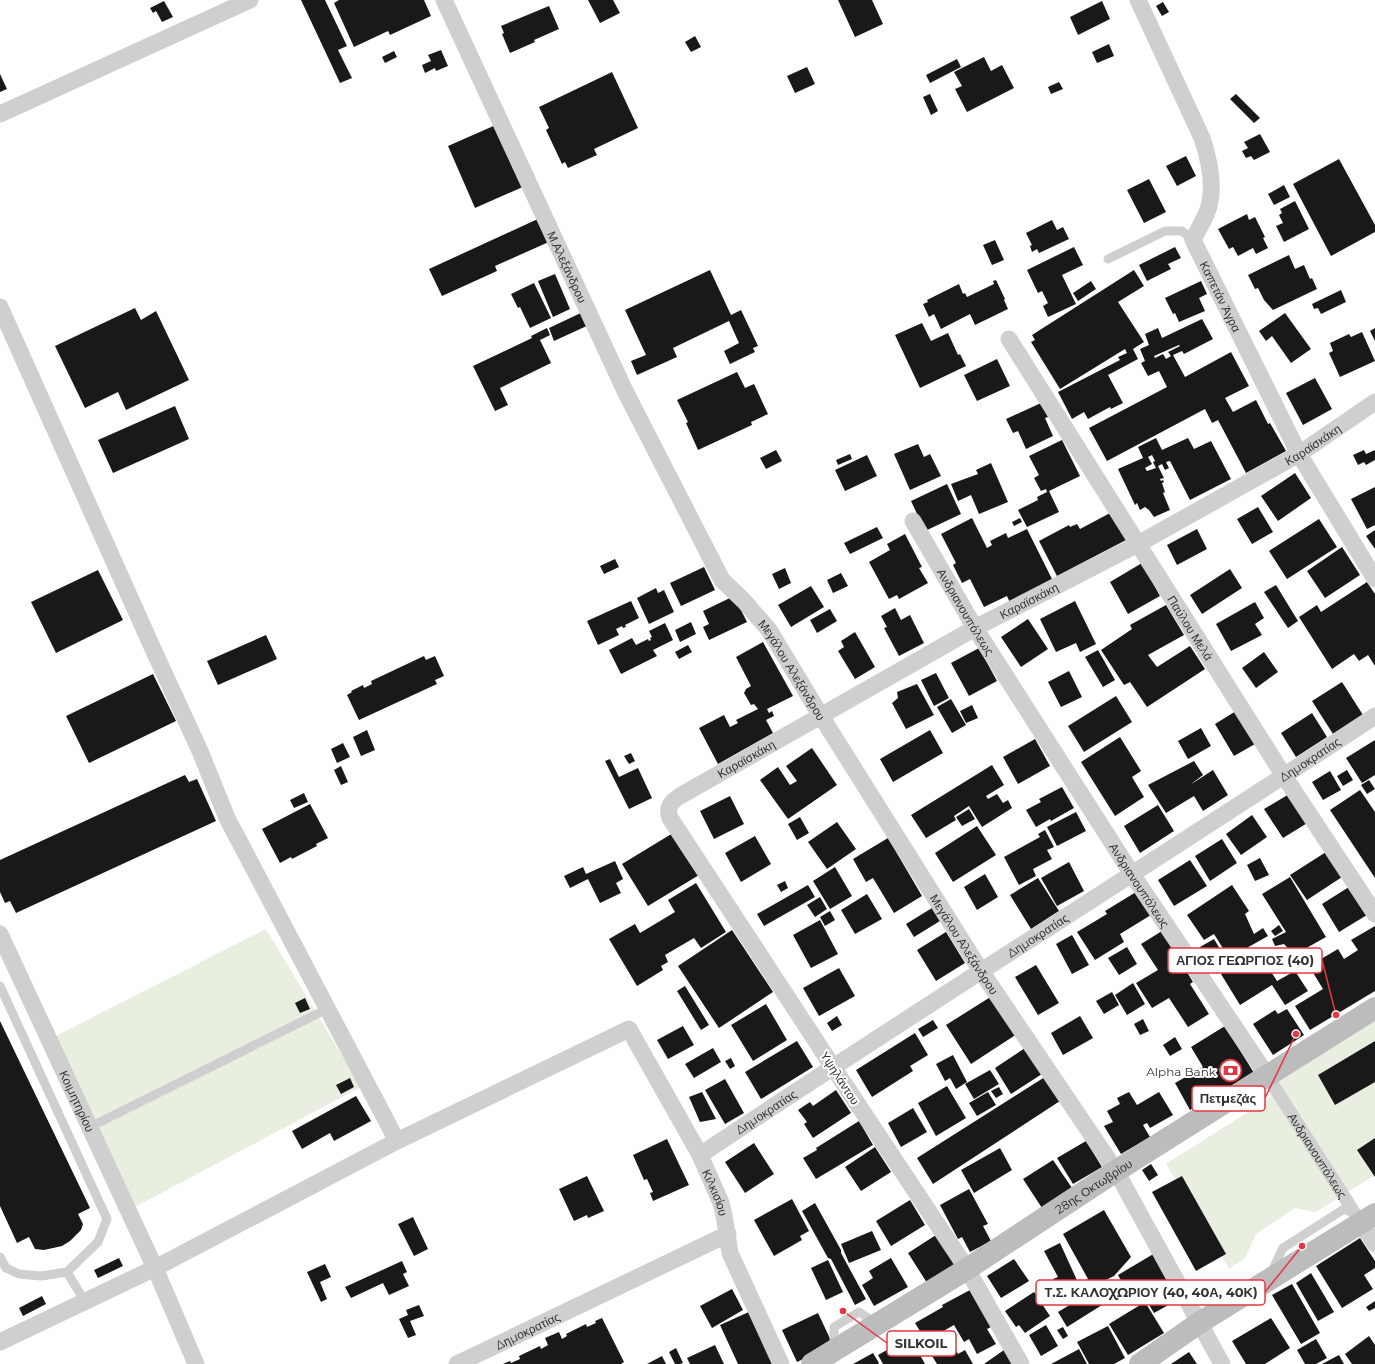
<svg xmlns="http://www.w3.org/2000/svg" width="1375" height="1364" font-family="Montserrat,sans-serif">
<rect width="100%" height="100%" fill="#fff"/>
<path fill="#e8eee0" d="M266,929L361,1087L135,1207L52,1038Z
M1375,1009V1175L1316,1212L1295,1208L1256,1234L1245,1258L1229,1269L1166,1164L1270,1098L1275,1076Z"/>
<path fill="#191919" fill-rule="evenodd" d="M301,0H325L347,46L338,50L352,78L340,83Z
M339,0H424L431,16L390,35L388,31L354,47L334,3Z
M588,0H613L620,13L600,23Z
M838,0H872L883,24L855,37Z
M164,1L173,17L162,22L156,11L153,13L150,8Z
M1102,1L1110,19L1078,35L1070,17Z
M1163,2L1169,12L1162,16L1156,6Z
M549,6L559,29L534,40L535,42L510,53L502,34L504,33L501,26Z
M695,36L701,47L691,52L685,42Z
M1109,44L1114,56L1097,63L1092,52Z
M441,50L448,66L436,71L435,68L425,73L422,65L431,61L428,55Z
M394,51L397,57L385,63L382,57Z
M984,57L991,71L1002,65L1014,88L967,112L955,89L962,86L954,72Z
M957,59L961,67L930,83L926,75Z
M807,67L815,84L795,93L787,76Z
M612,72L638,128L594,149L597,155L568,168L565,162L562,164L546,130L549,128L539,107Z
M0,74L7,89L0,92Z
M1059,82L1063,89L1051,94L1048,87Z
M930,94L938,111L931,115L923,97Z
M1236,94L1260,118L1254,123L1230,99Z
M498,124L525,186L475,208L448,146Z
M1260,134L1270,152L1254,160L1251,156L1246,158L1242,151L1248,148L1244,142Z
M1186,156L1196,176L1177,186L1166,166Z
M1339,159L1375,225V232L1331,256L1293,184Z
M1149,179L1166,212L1144,223L1127,190Z
M1284,185L1290,197L1274,205L1268,194Z
M1295,201L1309,229L1284,242L1276,226L1283,223L1279,215L1282,213L1280,209Z
M1247,214L1249,220L1255,217L1265,237L1263,238L1268,248L1256,254L1253,248L1238,256L1233,247L1229,249L1218,229Z
M540,218L551,241L495,266L497,271L442,296L429,269Z
M1052,220L1057,230L1063,227L1069,239L1039,253L1037,249L1032,252L1030,246L1032,245L1026,233Z
M995,240L1004,260L992,265L983,245Z
M1074,247L1083,265L1062,275L1076,304L1048,317L1043,306L1048,303L1042,291L1038,293L1027,270Z
M1175,247L1181,258L1168,264L1171,269L1147,281L1139,265Z
M1289,255L1295,269L1304,265L1310,279L1312,278L1317,289L1273,310L1264,300L1258,288L1255,289L1248,275Z
M710,270L731,315L741,310L758,346L753,348L755,352L730,364L724,351L739,343L729,321L673,348L677,357L637,375L631,361L646,355L625,310Z
M1134,270L1144,286L1118,302L1144,342L1133,349L1138,359L1108,375L1123,403L1111,409L1110,407L1088,419L1084,412L1072,419L1058,392L1120,360L1118,357L1127,353L1125,349L1060,389L1031,342L1035,340L1032,335Z
M555,274L570,309L553,317L538,281Z
M996,280L1005,299L1004,300L1008,309L975,325L970,314L941,329L934,314L929,317L923,304L928,302L927,300L959,284L963,294L965,293L967,297L994,284L993,281Z
M1091,281L1096,289L1078,301L1073,293Z
M1201,281L1207,294L1199,298L1205,311L1179,322L1175,313L1173,314L1165,298Z
M534,283L551,318L530,328L520,307L518,308L511,294Z
M1341,290L1346,302L1321,314L1318,308L1314,309L1312,304Z
M135,308L141,320L156,311L189,380L126,410L118,392L85,408L55,346Z
M585,311L591,324L554,341L549,328Z
M1285,313L1311,349L1291,363L1272,336L1266,341L1259,331Z
M1202,319L1213,339L1184,354L1182,351L1173,355L1185,377L1231,352L1249,386L1225,398L1233,412L1256,400L1268,424L1270,423L1286,451L1246,473L1218,420L1212,423L1205,409L1107,461L1089,428L1167,387L1159,371L1148,376L1141,363L1145,361L1140,349L1149,345L1145,334L1158,328L1162,338ZM1179,345L1180,346L1168,352L1171,356L1166,359L1163,354L1155,358L1154,356Z
M922,323L931,341L948,333L958,355L960,354L966,366L920,388L895,335Z
M547,328L550,335L540,340L551,363L500,388L508,405L495,411L473,366L532,338L531,336Z
M1375,328V341L1370,331Z
M1362,332L1375,361L1340,377L1329,353L1333,351L1330,343L1349,334L1351,337Z
M997,359L1010,386L977,401L964,375Z
M737,372L745,388L754,384L768,414L751,422L752,425L698,450L686,423L688,422L677,400Z
M1315,378L1332,409L1303,425L1286,393Z
M1041,403L1048,417L1045,418L1053,436L1026,449L1018,431L1013,433L1006,419Z
M175,406L189,439L113,473L98,440Z
M1156,438L1162,450L1188,438L1194,449L1211,441L1231,479L1190,500L1170,461L1166,462L1169,468L1165,470L1162,464L1158,466L1164,478L1160,479L1161,481L1163,480L1164,482L1162,483L1165,492L1163,493L1170,510L1154,517L1149,510L1145,507L1140,510L1137,503L1135,505L1118,469L1143,458L1138,447ZM1152,455L1155,461L1153,462L1156,468L1147,471L1145,468L1152,464L1148,457Z
M1062,440L1080,476L1049,491L1059,512L1027,527L1018,510L1038,500L1037,497L1047,492L1046,489L1041,491L1034,478L1039,475L1029,456Z
M918,444L924,457L930,454L941,476L910,490L894,454Z
M776,450L782,461L766,469L760,458Z
M1364,450L1366,454L1375,450V460L1366,465L1364,462L1358,465L1353,455Z
M850,454L852,459L838,465L836,460Z
M867,455L877,476L845,491L835,470Z
M991,463L1008,502L979,514L971,495L958,501L951,484L978,474L976,470Z
M1295,473L1311,498L1278,521L1261,496Z
M947,484L961,514L925,531L911,501Z
M1375,487V525L1367,529L1351,499Z
M1258,507L1273,532L1252,544L1237,519Z
M1112,512L1126,540L1057,576L1039,541L1069,525L1070,527L1077,524L1080,529Z
M972,518L987,548L992,545L990,541L1006,533L1008,538L1027,529L1054,583L1011,605L1007,596L984,607L970,579L962,583L953,565L956,563L941,534Z
M1020,518L1022,522L1014,526L1012,522Z
M1319,519L1337,547L1287,579L1269,551Z
M877,527L883,538L850,554L844,543Z
M1197,529L1207,549L1177,565L1167,545Z
M1375,530V549L1366,536Z
M905,534L922,567L919,568L928,583L899,599L897,595L889,599L869,562L890,550L887,544Z
M1342,547L1360,575L1325,598L1307,571Z
M615,559L619,567L604,574L600,566Z
M1142,563L1160,596L1128,614L1110,582Z
M704,567L715,590L681,606L670,583Z
M785,568L791,583L779,589L772,574Z
M1230,569L1242,588L1202,614L1190,595Z
M98,570L123,620L56,653L31,602Z
M841,573L848,586L833,593L827,580Z
M1367,582L1375,594V666L1368,655L1359,661L1354,654L1332,669L1299,617L1317,605L1321,612Z
M1276,585L1298,621L1288,628L1264,592Z
M811,586L824,607L791,627L778,605Z
M656,588L658,593L664,590L674,612L649,624L637,598Z
M734,596L747,622L709,640L703,627L709,624L703,611Z
M631,601L639,618L625,625L626,627L623,628L622,626L616,629L619,635L598,645L587,621Z
M1075,601L1096,644L1080,652L1076,643L1056,652L1040,619Z
M1255,602L1264,618L1255,624L1262,635L1231,651L1216,624Z
M1166,605L1184,635L1148,655L1157,667L1190,646L1205,669L1147,707L1130,682L1124,685L1101,650L1132,629L1130,625Z
M895,608L901,620L910,615L924,643L899,656L884,628L887,627L881,616Z
M830,609L837,621L817,633L810,620Z
M1028,619L1048,649L1021,667L1001,637Z
M691,622L696,634L680,642L675,630Z
M665,623L673,640L653,650L657,656L621,674L609,650L632,638L636,645L648,639L649,641L651,640L650,638L652,637L649,631Z
M855,632L875,667L855,679L838,651L844,647L841,641Z
M266,635L277,659L218,685L207,661Z
M763,642L793,696L767,709L769,713L772,711L774,716L766,720L773,733L718,764L699,728L724,715L730,727L738,723L736,720L758,709L754,704L751,705L744,693L746,689L751,686L736,657Z
M688,645L692,652L679,659L675,652Z
M979,648L997,681L969,696L951,663Z
M1098,650L1115,680L1103,687L1085,657Z
M1264,652L1278,672L1256,688L1242,668Z
M424,656L426,660L435,656L444,676L435,680L437,684L359,720L347,695L352,692L351,691L363,685L364,688L372,684L371,681Z
M1069,671L1082,697L1061,707L1048,682Z
M936,673L949,698L934,706L921,680Z
M153,674L176,721L89,763L66,716Z
M1342,682L1363,715L1333,734L1312,701Z
M917,684L934,715L906,729L892,703L898,698L897,692Z
M1116,696L1132,722L1084,752L1068,726Z
M951,699L966,725L952,733L937,707Z
M972,705L978,718L966,723L960,711Z
M1236,711L1255,744L1234,756L1215,724Z
M1312,713L1327,737L1296,757L1281,733Z
M1201,728L1211,746L1188,759L1178,741Z
M367,730L375,750L361,756L353,737Z
M930,730L943,753L893,782L880,759Z
M1120,737L1141,771L1132,777L1144,797L1115,816L1081,762Z
M1035,739L1050,766L1018,784L1003,757Z
M1375,740V775L1362,783L1346,758Z
M343,743L350,757L337,763L331,749Z
M812,748L837,785L788,819L760,780L778,767L790,785L797,781L786,766Z
M631,753L635,761L629,764L624,756Z
M610,759L619,777L638,768L652,798L629,809L605,761Z
M1194,761L1203,775L1190,785L1213,770L1228,795L1203,811L1194,796L1166,813L1148,785Z
M992,765L1004,785L986,796L988,799L997,794L1003,803L1008,800L1012,808L982,827L969,806L954,816L956,820L926,838L911,815Z
M341,766L348,782L341,785L334,770Z
M1347,770L1353,780L1343,786L1337,776Z
M1330,771L1341,790L1323,800L1312,782Z
M185,775L189,782L197,779L216,821L16,913L10,901L5,903L0,892V860Z
M1369,780L1375,789L1367,794L1361,785Z
M1062,787L1074,808L1051,821L1050,819L1036,827L1026,810L1041,802L1039,799Z
M1360,790L1375,812V878L1330,810Z
M304,793L308,802L294,808L290,800Z
M1291,793L1309,822L1283,838L1264,809Z
M730,796L744,824L714,839L700,811Z
M310,804L328,838L316,844L317,846L292,859L291,857L280,863L262,829Z
M1158,805L1174,831L1140,853L1124,826Z
M969,809L975,819L962,826L956,817Z
M1076,812L1086,831L1057,846L1047,827Z
M1252,815L1267,837L1241,855L1226,834Z
M800,817L809,833L797,840L788,824Z
M837,822L856,849L827,869L808,842Z
M977,826L996,855L953,882L935,853Z
M1045,830L1054,847L1047,850L1052,859L1033,869L1036,876L1019,885L1004,857L1040,837L1038,834Z
M673,833L699,875L648,906L622,864Z
M755,836L771,864L741,882L725,853Z
M888,838L922,896L894,913L873,878L866,882L853,859Z
M1222,839L1237,863L1210,881L1195,856Z
M1326,852L1342,877L1307,900L1290,875Z
M1260,858L1269,875L1255,881L1247,865Z
M1190,860L1207,886L1174,906L1158,880Z
M615,861L623,879L616,883L621,893L600,903L588,879L570,888L564,876L583,867L586,874Z
M1069,862L1084,891L1057,906L1041,878Z
M835,867L852,896L830,909L813,881Z
M985,874L998,897L977,910L964,887Z
M1290,877L1326,937L1294,955L1284,944L1275,946L1272,939L1286,932L1262,894Z
M1038,878L1059,911L1031,929L1010,895Z
M785,881L788,888L781,892L777,885Z
M696,883L726,932L701,948L694,938L665,955L668,962L661,966L663,970L637,986L609,939L635,924L640,933L675,912L668,900Z
M808,885L815,897L764,926L757,914Z
M1232,885L1249,911L1245,914L1254,934L1263,928L1268,936L1229,958L1214,934L1204,940L1187,915Z
M1349,887L1367,915L1339,932L1322,904Z
M1136,892L1151,915L1120,934L1124,942L1095,960L1077,932L1107,914L1105,911Z
M867,894L882,919L855,934L841,910Z
M820,897L827,909L815,917L807,905Z
M932,908L940,921L914,937L906,924Z
M830,911L835,920L825,926L820,917Z
M820,920L838,954L811,968L793,935Z
M1279,925L1283,931L1275,936L1271,931Z
M1375,926V991L1310,1030L1295,1006L1323,989L1309,966L1338,949L1344,959L1358,950L1351,940Z
M732,930L773,992L719,1028L678,966Z
M1162,931L1193,982L1190,984L1209,1014L1188,1027L1169,998L1152,1008L1136,983L1158,970L1141,944Z
M946,932L965,963L936,981L917,950Z
M1072,935L1089,965L1072,974L1056,944Z
M1214,939L1223,954L1210,963L1200,947Z
M1127,947L1137,964L1119,975L1108,958Z
M1258,951L1277,981L1295,971L1308,991L1285,1005L1272,985L1240,1005L1221,974Z
M1036,965L1059,1003L1038,1015L1015,977Z
M839,968L855,996L819,1016L803,988Z
M1133,983L1145,1004L1127,1015L1115,995Z
M685,986L709,1025L701,1030L677,991Z
M1112,992L1119,1005L1104,1014L1096,1001Z
M992,996L1017,1034L971,1064L946,1025Z
M305,998L310,1009L300,1013L295,1003Z
M766,1004L787,1040L753,1061L731,1025Z
M1287,1009L1304,1035L1273,1055L1253,1024L1275,1010L1278,1014Z
M837,1016L842,1025L832,1031L827,1023Z
M1080,1016L1093,1038L1063,1055L1051,1033Z
M1143,1019L1149,1031L1140,1035L1134,1024Z
M933,1020L938,1028L923,1037L918,1029Z
M0,1021L90,1208L78,1214L83,1224L81,1230L70,1241L62,1246L44,1250L35,1249L29,1237L17,1243L0,1206Z
M683,1026L694,1045L668,1059L657,1040Z
M1225,1026L1254,1073L1190,1110L1175,1083L1203,1067L1191,1047Z
M915,1033L928,1055L910,1066L913,1071L872,1097L856,1070Z
M1175,1037L1182,1049L1170,1056L1163,1045Z
M797,1041L813,1067L761,1099L745,1072Z
M1375,1041V1082L1335,1105L1318,1075Z
M713,1048L721,1062L694,1078L685,1064Z
M1025,1048L1042,1074L1011,1094L995,1068Z
M953,1055L967,1082L956,1089L950,1078L945,1081L936,1064Z
M731,1058L735,1066L730,1069L725,1061Z
M990,1070L999,1084L974,1099L965,1084Z
M1048,1075L1063,1099L933,1184L917,1158Z
M350,1078L354,1087L341,1094L336,1085Z
M725,1079L744,1113L725,1124L705,1090Z
M947,1086L966,1118L936,1136L918,1103Z
M999,1087L1003,1094L996,1098L991,1091Z
M836,1090L851,1113L813,1138L804,1124L807,1122L798,1110L810,1102L813,1106Z
M702,1092L716,1119L700,1122L689,1097Z
M988,1092L996,1105L977,1116L969,1103Z
M1129,1092L1137,1105L1159,1092L1173,1115L1150,1128L1147,1123L1143,1125L1150,1137L1121,1154L1104,1126L1113,1122L1107,1111L1120,1104L1117,1098Z
M356,1096L371,1121L334,1141L330,1133L302,1149L292,1131Z
M913,1108L927,1132L901,1147L888,1123Z
M859,1121L873,1145L816,1179L803,1158L817,1150L816,1148Z
M1375,1138V1177L1357,1150Z
M667,1139L689,1185L653,1201L650,1193L653,1192L647,1179L644,1180L633,1155Z
M1086,1141L1102,1167L1073,1184L1057,1158Z
M754,1143L774,1174L745,1193L725,1162Z
M875,1147L891,1172L861,1191L845,1167Z
M1000,1148L1012,1170L974,1193L961,1170Z
M1053,1160L1072,1188L1042,1208L1023,1179Z
M1151,1164L1158,1175L1149,1181L1142,1170Z
M587,1176L604,1211L588,1218L587,1215L574,1221L559,1189Z
M1182,1176L1226,1254L1196,1271L1152,1192Z
M969,1189L988,1224L983,1226L991,1241L970,1252L962,1237L958,1239L940,1205Z
M792,1199L809,1231L800,1236L802,1240L774,1256L754,1220Z
M910,1200L925,1225L891,1246L876,1221Z
M815,1203L841,1250V1253L866,1299L855,1305L831,1259L828,1258L802,1211Z
M1104,1210L1131,1257L1114,1276L1085,1290L1081,1282L1088,1279L1063,1234Z
M413,1217L428,1249L414,1256L398,1224Z
M872,1231L881,1250L849,1263L841,1244Z
M936,1235L957,1269L929,1286L908,1253Z
M1360,1238L1375,1261V1268L1364,1275L1373,1289L1342,1308L1316,1266Z
M1060,1243L1081,1289L1063,1297L1053,1279L1058,1277L1044,1251Z
M1155,1253L1181,1298L1154,1313L1143,1295L1132,1301L1118,1275Z
M119,1258L123,1266L98,1278L94,1270Z
M891,1258L908,1287L874,1306L862,1285L873,1278L869,1271Z
M1014,1259L1029,1281L1001,1298L987,1276Z
M828,1260L843,1292L826,1300L811,1268Z
M402,1261L407,1272L403,1274L409,1286L389,1295L383,1283L351,1298L345,1287Z
M325,1264L331,1277L320,1282L327,1299L321,1302L307,1272Z
M1311,1273L1334,1312L1318,1321L1296,1283Z
M1292,1284L1320,1333L1301,1344L1272,1295Z
M732,1289L743,1310L712,1328L700,1306Z
M970,1290L991,1327L987,1329L996,1344L977,1354L969,1339L964,1342L954,1325L926,1341L915,1323L943,1307L942,1305Z
M1093,1291L1102,1305L1067,1327L1058,1312Z
M1034,1292L1050,1316L1025,1333L1019,1325L1016,1327L1005,1311Z
M42,1296L46,1304L23,1316L19,1308Z
M1375,1301V1308L1369,1311L1366,1307Z
M1145,1302L1164,1333L1128,1355L1109,1324Z
M419,1305L424,1316L410,1321L416,1335L408,1338L399,1319L408,1315L406,1310Z
M751,1311L776,1364H738L720,1325Z
M818,1313L833,1345L797,1362L782,1330Z
M602,1318L624,1362L621,1364H503L510,1361L511,1363L520,1359L519,1356L540,1346L541,1349L548,1345L545,1338L559,1332L562,1339L567,1336L566,1334L586,1324L587,1327L596,1323L595,1321Z
M1271,1318L1290,1348L1265,1364H1246L1232,1341Z
M1046,1325L1058,1346L1041,1356L1029,1335Z
M1108,1326L1125,1358L1114,1364H1089L1077,1342Z
M1063,1327L1068,1336L1063,1339L1057,1330Z
M1369,1336L1375,1345V1364H1352L1345,1354Z
M910,1337L925,1364H883L878,1355Z
M1316,1339L1327,1358L1316,1364H1305L1297,1350Z
M715,1345L724,1364H690L687,1358Z
M953,1345L958,1354L965,1350L973,1364H937L932,1356Z
M676,1348L683,1363L680,1364H675L669,1352Z
M1079,1349L1087,1364H1051L1068,1355Z
M1004,1350L1015,1364H984Z
M1189,1352L1197,1364H1171Z
M873,1353L879,1363L878,1364H853Z
M1339,1355L1344,1364H1322Z
M662,1356L666,1364H647Z"/>
<g fill="none" stroke-linecap="round" stroke-linejoin="round">
<path stroke="#cfcfcf" stroke-width="9" d="M1108,259L1165,231H1182L1193,240
M0,986L107,1219L98,1242L67,1272L41,1276L19,1274L6,1268L0,1257
M90,1127L327,1009
M67,1272L85,1302
M1271,1273L1283,1248L1344,1209L1355,1214
M834,1339V1327L859,1312L868,1318"/>
<path stroke="#cfcfcf" stroke-width="13" id="s1" d="M1268,1077L1361,1223"/>
<g stroke="#cfcfcf" stroke-width="17">
<path id="s2" d="M444,0L625,391L722,580L744,601L769,630L821,716L981,971L1116,1171L1222,1364"/>
<path id="s3" d="M1138,0L1202,138C1209,159 1215,184 1209,206C1206,218 1198,229 1193,240L1299,454L1375,579"/>
<path d="M0,114L250,0"/>
<path d="M0,307L153,649L200,751L227,818L397,1141"/>
<path id="s4" d="M1009,339L1284,776L1375,914"/>
<path id="s5" d="M913,521L975,628L1132,874L1268,1077"/>
<path id="s6" d="M0,934L155,1268L196,1364"/>
<path id="s7" d="M700,1155C923,1006 1151,864 1375,716"/>
<path d="M1361,1223L1375,1244"/>
<path id="s8" d="M0,1342L155,1268L397,1141L629,1029L700,1155L721,1203L724,1215L730,1253L781,1364"/>
<path id="s9" d="M457,1364L728,1234"/>
<path id="s10" d="M1021,1364L967,1269L833,1067L670,818C666,807 671,802 680,796L975,628L1138,544L1299,454L1375,402"/>
</g>
<g stroke="#bcbcbc" stroke-width="22">
<path id="s11" d="M812,1364L967,1269L1116,1171L1375,1008"/>
<path d="M1140,1364L1199,1323L1375,1214"/>
</g>
</g>
<defs>
<symbol id="bank-ring" viewBox="-11 -11 22 22"><circle r="9.5" fill="#fff" stroke="#e73542" stroke-width="1.5"/><path d="M-6-4H6V4H-6ZM0-2.3a2.3 2.3 0 1 0 0 4.6a2.3 2.3 0 1 0 0-4.6Z" fill="#e73542"/></symbol>
</defs>
<g fill-rule="evenodd">
<use href="#bank-ring" x="1218" y="1058" width="25" height="25"/>
</g>
<g text-anchor="middle" dominant-baseline="central" stroke-width="4" stroke-linejoin="round" paint-order="stroke">
<g font-size="12" fill="#323232" stroke="#fff">
<text stroke="none"><textPath href="#s2" startOffset="294">Μ.Αλεξάνδρου</textPath></text>
<text stroke="none"><textPath href="#s3" startOffset="322">Καπετάν Άγρα</textPath></text>
<text stroke="none"><textPath href="#s10" startOffset="1400">Καραϊσκάκη</textPath></text>
<text stroke="none"><textPath href="#s10" startOffset="1076">Καραϊσκάκη</textPath></text>
<text stroke="none"><textPath href="#s5" startOffset="105">Ανδριανουπόλεως</textPath></text>
<text stroke="none"><textPath href="#s4" startOffset="341">Παύλου Μελά</textPath></text>
<text stroke="none"><textPath href="#s2" startOffset="758">Μεγάλου Αλεξάνδρου</textPath></text>
<text stroke="none"><textPath href="#s10" startOffset="752">Καραϊσκάκη</textPath></text>
<text stroke="none"><textPath href="#s7" startOffset="727">Δημοκρατίας</textPath></text>
<text stroke="none"><textPath href="#s5" startOffset="429">Ανδριανουπόλεως</textPath></text>
<text stroke="none"><textPath href="#s7" startOffset="403">Δημοκρατίας</textPath></text>
<text stroke="none"><textPath href="#s2" startOffset="1082">Μεγάλου Αλεξάνδρου</textPath></text>
<text transform="translate(840 1078) rotate(57)">Υψηλάντου</text>
<text stroke="none"><textPath href="#s6" startOffset="184">Κοιμητηρίου</textPath></text>
<text stroke="none"><textPath href="#s7" startOffset="79">Δημοκρατίας</textPath></text>
<text stroke="none"><textPath href="#s1" startOffset="93">Ανδριανουπόλεως</textPath></text>
<text stroke="none"><textPath href="#s11" startOffset="333">28ης Οκτωβρίου</textPath></text>
<text stroke="none"><textPath href="#s8" startOffset="888">Κιλκισίου</textPath></text>
<text stroke="none"><textPath href="#s9" startOffset="78">Δημοκρατίας</textPath></text>
</g>
<g font-size="12" fill="#323232" stroke="#fff" text-anchor="end">
<text x="1216" y="1071">Alpha Bank</text>
</g>
</g>
<path fill="none" stroke="#e73542" stroke-width="1.5" d="M1336 1015L1322 960M1296 1034L1265 1098M1302 1246L1265 1292M843 1311L887 1343"/>
<g fill="#e73542" stroke="#fff" stroke-width="1.5">
<circle cx="1336" cy="1015" r="4"/>
<circle cx="1296" cy="1034" r="4"/>
<circle cx="1302" cy="1246" r="4"/>
<circle cx="843" cy="1311" r="4"/>
</g>
<g fill="#fff" stroke="#e73542" stroke-width="1.5">
<rect x="1168" y="948" width="154" height="25" rx="4"/>
<rect x="1192" y="1086" width="73" height="25" rx="4"/>
<rect x="1036" y="1280" width="229" height="25" rx="4"/>
<rect x="887" y="1331" width="69" height="25" rx="4"/>
</g>
<g font-size="13" text-anchor="middle" font-weight="bold" fill="#323232">
<text x="1245" y="965">ΑΓΙΟΣ ΓΕΩΡΓΙΟΣ (40)</text>
<text x="1228" y="1103">Πετμεζάς</text>
<text x="1151" y="1297">Τ.Σ. ΚΑΛΟΧΩΡΙΟΥ (40, 40Α, 40Κ)</text>
<text x="921" y="1348">SILKOIL</text>
</g>
</svg>
